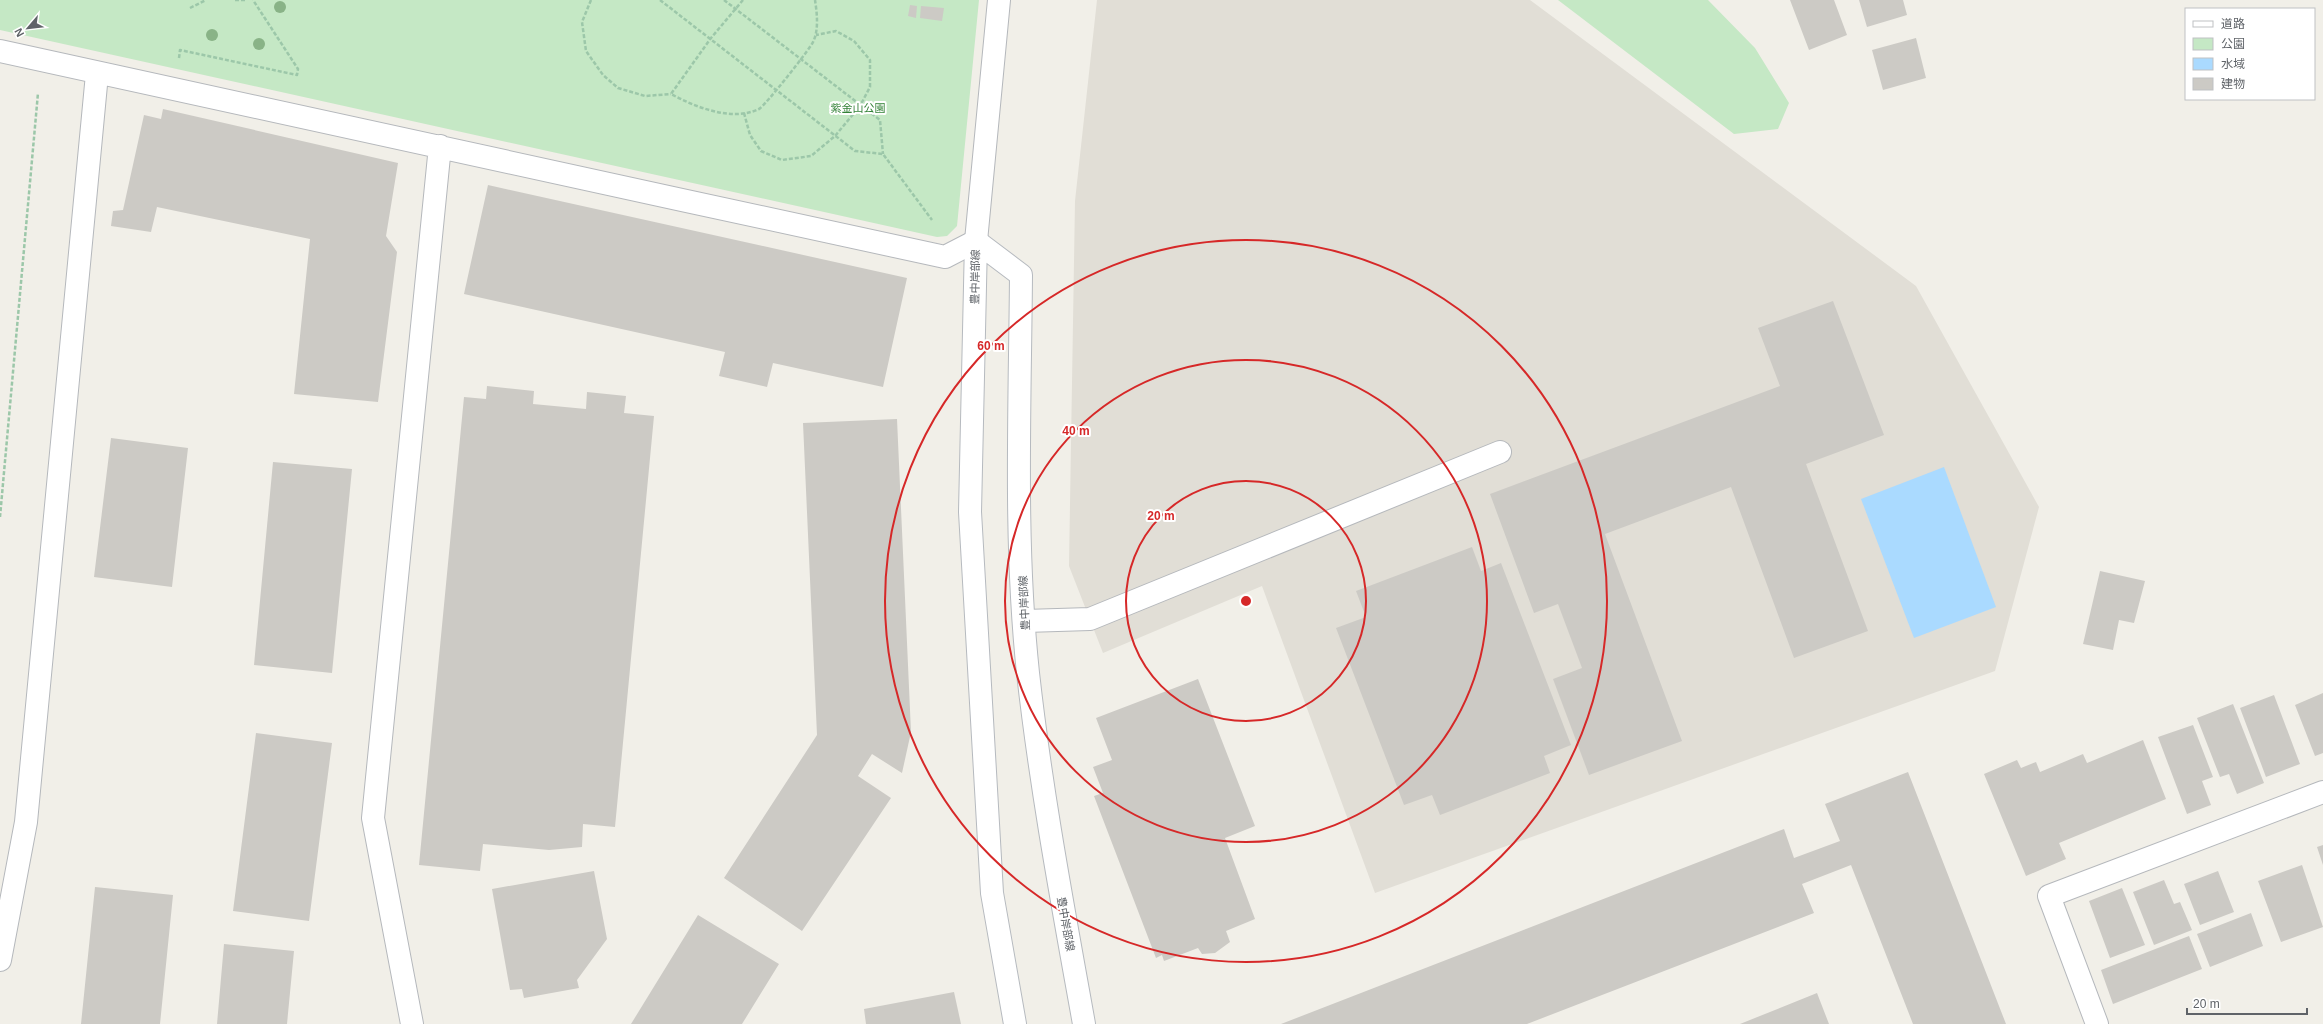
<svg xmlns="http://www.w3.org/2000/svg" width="2323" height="1024" font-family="Helvetica,'Noto Sans JP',sans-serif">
<rect width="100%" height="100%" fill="#f1efe8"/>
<path fill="#e1ded6" d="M1097,0H1530L1916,286L2039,507L1995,671L1375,893L1262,586L1103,653L1069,566L1075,201Z"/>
<path fill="#c5e8c5" d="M0,0H979L957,226L947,236L937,237L0,30Z
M1558,0H1708L1755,48L1789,103L1778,129L1734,134Z"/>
<path fill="#aadaff" d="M1944,467L1996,607L1914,638L1861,499Z"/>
<path fill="#cccac5" d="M1790,0H1834L1847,35L1809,50Z
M1859,0H1903L1907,15L1867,27Z
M910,5L917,6L916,18L908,16Z
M921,6L944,8L942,21L920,18Z
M1916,38L1926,78L1883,90L1872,50Z
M163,109L398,163L386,236L397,252L378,402L294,394L310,239L157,207L151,232L111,226L113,211L123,210L144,115L161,119Z
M488,185L907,278L883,387L773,363L767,387L719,376L725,352L464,294Z
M1833,301L1884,435L1806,464L1868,631L1794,658L1731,487L1605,534L1682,741L1589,775L1553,679L1582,668L1558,604L1534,613L1490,494L1780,386L1758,328Z
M487,386L534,391L533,404L586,409L587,392L626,396L624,413L654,416L615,827L583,824L582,847L549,850L483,844L480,871L419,865L464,397L486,399Z
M897,419L911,732L902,773L872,754L858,776L891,798L802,931L724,878L817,735L803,423Z
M111,438L188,448L172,587L94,577Z
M273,462L352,469L332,673L254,665Z
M1472,547L1481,571L1501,563L1571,745L1544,756L1550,773L1440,815L1432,795L1404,805L1336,628L1366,617L1356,591Z
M2100,571L2145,581L2134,623L2119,620L2113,650L2083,644Z
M1198,679L1255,826L1225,838L1255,919L1226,931L1230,942L1215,953L1202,954L1198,948L1164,961L1162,955L1156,958L1094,796L1103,793L1093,767L1112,760L1096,718Z
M2323,693V753L2315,756L2295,705Z
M2274,695L2300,764L2266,777L2240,708Z
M2233,704L2264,783L2237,794L2229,774L2220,777L2197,718Z
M2193,725L2213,777L2202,781L2211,805L2187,814L2158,737Z
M256,733L332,743L309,921L233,911Z
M2143,740L2166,799L2059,843L2066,859L2026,876L1984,774L2017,760L2021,768L2036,762L2040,772L2083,754L2087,763Z
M1908,772L2006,1024H1913L1851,865L1802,884L1814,913L1527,1024H1281L1784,829L1794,858L1840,841L1825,804Z
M2323,845V865L2317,847Z
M2302,865L2323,927L2281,942L2258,881Z
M594,871L607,939L577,980L579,988L524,998L522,989L510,990L492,889Z
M2218,871L2234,912L2200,925L2184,884Z
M2164,880L2174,904L2180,902L2192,930L2154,945L2133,892Z
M95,887L173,895L160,1024H81Z
M2122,888L2145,945L2110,958L2089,901Z
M2251,913L2263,946L2210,967L2197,934Z
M698,915L779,964L742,1024H631Z
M2189,936L2202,969L2113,1004L2101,970Z
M224,944L294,951L287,1024H217Z
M954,992L961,1024H866L864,1009Z
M1817,993L1829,1024H1740Z"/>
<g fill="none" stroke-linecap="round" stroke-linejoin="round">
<defs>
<path id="lane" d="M976,241L999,0
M1025,621L1090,619L1500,452"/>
<path id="street" d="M0,51C314,122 630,188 945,257L976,241
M0,960L26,822L97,74
M412,1024L373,818L440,146
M2097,1024L2049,896L2323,792"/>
<path id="secondary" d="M976,241L1021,275C1020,407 1014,541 1028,673C1041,790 1063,907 1084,1024
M976,241L970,512L992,893L1015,1024"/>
</defs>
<use href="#lane" stroke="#b5b8bc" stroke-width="24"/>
<use href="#street" stroke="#b5b8bc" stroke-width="24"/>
<use href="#secondary" stroke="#b6babf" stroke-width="24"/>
<path stroke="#9cc7a9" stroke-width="2.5" stroke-dasharray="4 2" stroke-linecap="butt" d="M235,0H245
M591,0L582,22L586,51L603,75L618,88L645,96L671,94
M660,0L855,151L883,154L932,220
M724,0L880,120L883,154
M743,0L711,38L671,94C695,107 732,122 759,109C764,107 810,49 813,42C819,30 817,13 815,0
M190,8L206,0
M179,58L180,50L297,75L298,69L253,0
M744,113L750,135L761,151L782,160L811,156L835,136L860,106L870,87V60L854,41L836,31L816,35
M0,517L38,93"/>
<use href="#lane" stroke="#fff" stroke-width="22"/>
<use href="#street" stroke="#fff" stroke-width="22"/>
<use href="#secondary" stroke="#fff" stroke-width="22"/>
</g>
<g fill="#89b387">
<circle cx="280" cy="7" r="6"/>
<circle cx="212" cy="35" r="6"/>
<circle cx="259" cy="44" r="6"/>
</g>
<g fill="none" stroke="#d62828" stroke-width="2">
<circle cx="1246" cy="601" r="120"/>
<circle cx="1246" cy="601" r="241"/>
<circle cx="1246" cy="601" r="361"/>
</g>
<g text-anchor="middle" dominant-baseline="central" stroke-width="4" stroke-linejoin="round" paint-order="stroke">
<g font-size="11" fill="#348238" stroke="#fff">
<text x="858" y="108">紫金山公園</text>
</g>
<g font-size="11" fill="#5f6368" stroke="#fff">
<text transform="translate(975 277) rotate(-89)">豊中岸部線</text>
<text transform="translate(1024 603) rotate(-93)">豊中岸部線</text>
<text transform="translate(1066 924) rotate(80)">豊中岸部線</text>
</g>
</g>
<circle cx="1246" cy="601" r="6" fill="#d62828" stroke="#fff" stroke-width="2"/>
<g font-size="12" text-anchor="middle" font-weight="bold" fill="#d62828" stroke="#fff" stroke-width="4" stroke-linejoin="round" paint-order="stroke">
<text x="991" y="350">60 m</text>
<text x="1076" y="435">40 m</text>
<text x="1161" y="520">20 m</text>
</g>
<rect x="2185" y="8" width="130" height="92" fill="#ffffff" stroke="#bfc1c3"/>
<rect x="2193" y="21" width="20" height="6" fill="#ffffff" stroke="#bfc1c3"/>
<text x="2221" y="28" font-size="12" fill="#5f6368">道路</text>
<rect x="2193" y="38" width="20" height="12" fill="#c5e8c5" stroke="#bfc1c3"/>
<text x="2221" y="48" font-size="12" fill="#5f6368">公園</text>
<rect x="2193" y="58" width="20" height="12" fill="#aadaff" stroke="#bfc1c3"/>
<text x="2221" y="68" font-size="12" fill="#5f6368">水域</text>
<rect x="2193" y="78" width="20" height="12" fill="#cccac5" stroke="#bfc1c3"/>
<text x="2221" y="88" font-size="12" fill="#5f6368">建物</text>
<g transform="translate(28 28) rotate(242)" stroke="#ffffff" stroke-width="3" paint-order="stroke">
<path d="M0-3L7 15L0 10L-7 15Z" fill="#5f6368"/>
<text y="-6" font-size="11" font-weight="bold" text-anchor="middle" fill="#5f6368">N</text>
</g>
<path d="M2187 1008v6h120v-6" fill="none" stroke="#5f6368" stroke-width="2"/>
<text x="2193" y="1008" font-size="12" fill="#5f6368" stroke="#ffffff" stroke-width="3" paint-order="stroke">20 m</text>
</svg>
